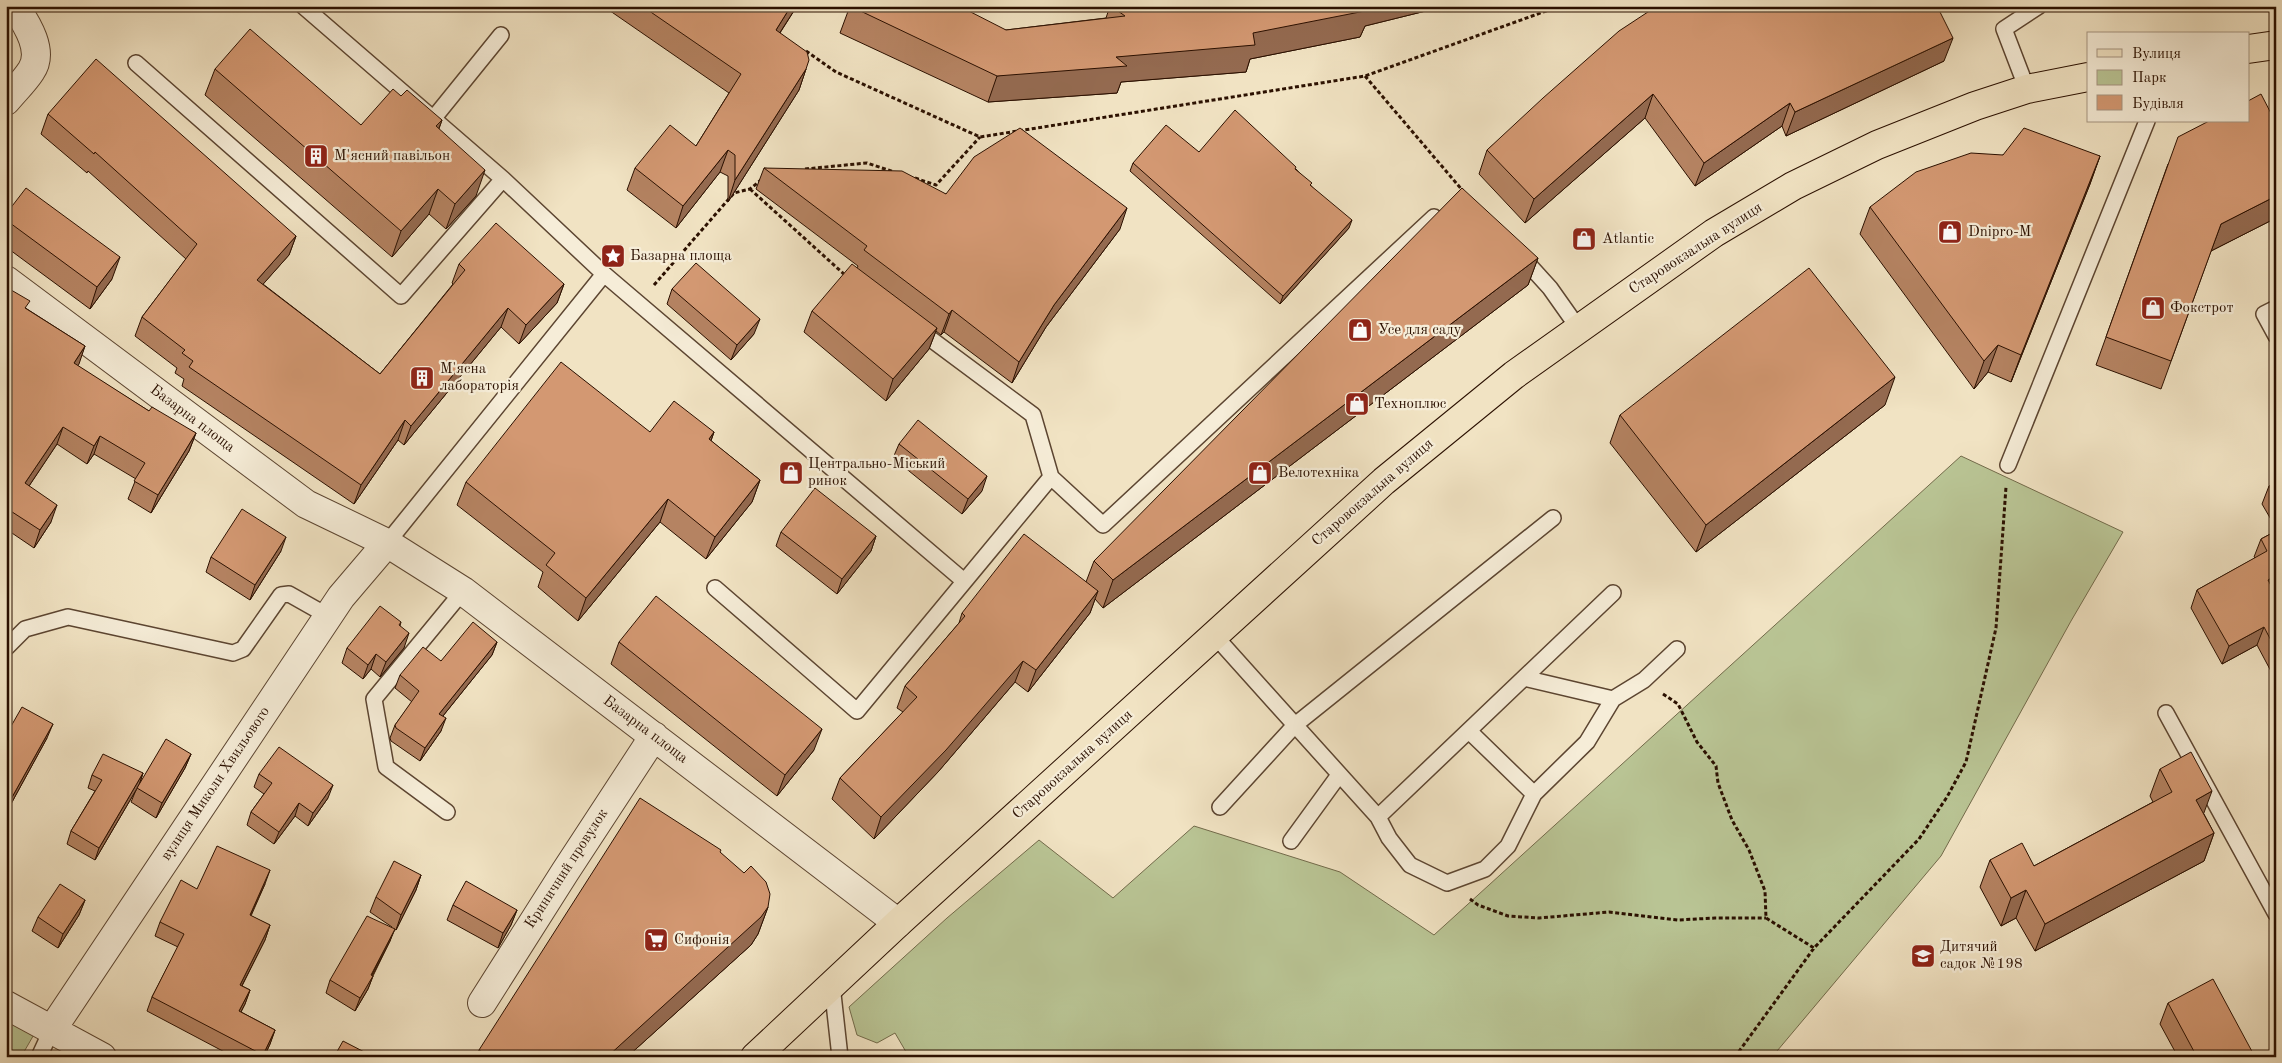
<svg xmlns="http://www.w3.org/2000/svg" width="2282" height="1063" font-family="'Old Standard TT',serif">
<rect width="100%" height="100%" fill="#f1e3c3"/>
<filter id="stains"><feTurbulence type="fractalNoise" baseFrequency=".004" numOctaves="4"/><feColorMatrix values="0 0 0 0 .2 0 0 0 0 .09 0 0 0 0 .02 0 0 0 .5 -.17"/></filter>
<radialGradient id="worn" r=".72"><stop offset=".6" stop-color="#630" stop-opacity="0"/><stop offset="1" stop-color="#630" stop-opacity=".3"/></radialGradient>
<path fill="#b9c494" stroke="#726a4a" d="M1961,456L2123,532L2071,621L1941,856L1772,1057H909L895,1033L877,1043L857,1035L849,1007L947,918L1039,840L1113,898L1194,826L1340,872L1434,935Z
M6,1014L36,1031L21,1057L6,1049Z"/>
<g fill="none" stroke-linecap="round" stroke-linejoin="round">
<defs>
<path id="service" d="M303,6L503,179L604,274L964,581
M136,63L401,296L503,179
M2027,89L2004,29L2039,6
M433,119L501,35
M1520,255L1550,288L1579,329
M2276,308L2264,314L2276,336
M916,328L1033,415L1051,477
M2008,465L2147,121
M387,543L604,274
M715,588L857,711L1051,477L1103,525L1434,217
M1215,636L1295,725L1553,518
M6,648L25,629L68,617L233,653L243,649L281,595L289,594L328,616
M1524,678L1613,699L1644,680L1677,649
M2166,713L2276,914
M1469,731L1534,794
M1220,807L1295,725L1378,817L1613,593
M447,812L386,767L374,699L463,591
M1378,817L1389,838L1410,865L1447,883L1485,869L1508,846L1534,794L1587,742L1613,699
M1291,841L1339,775
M832,985L840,1057
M39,1057L51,1031"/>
<path id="minor" d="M6,101C14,91 24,82 31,71C45,51 26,23 15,6
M6,280L306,504L387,543L463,591L898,923
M482,1003L565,872L654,736
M6,1005L102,1057
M51,1031L341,597L387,543"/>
<path id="primary" d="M2248,49L2276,45
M755,1057L898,923L1384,481L1514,375L1714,233L1793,186L1877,145L1975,106L2027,89L2088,77"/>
</defs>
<use href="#service" stroke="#5c4531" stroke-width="18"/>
<use href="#minor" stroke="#5c4531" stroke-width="30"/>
<use href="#primary" stroke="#2b1000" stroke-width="30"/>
<path stroke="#2b1000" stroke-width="3" stroke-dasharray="4 2.5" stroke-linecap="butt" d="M806,51L836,72L980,137L1365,76L1560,6
M1365,76L1463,191
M805,169L867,163L894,172
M915,178L936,185L980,137
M750,189L845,275
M654,285L734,193L750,189L761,180
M1663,694L1678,704L1697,742L1716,766L1718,783L1732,820L1749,850L1765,891L1766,918L1814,948
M1470,899L1478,905L1508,916L1539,918L1609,912L1678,920L1715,918H1766
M1735,1057L1814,948L1919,839L1947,797L1966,762L1996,628L2006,487"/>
<use href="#service" stroke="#f6edd8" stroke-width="15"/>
<use href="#minor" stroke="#f6edd8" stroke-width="28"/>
<use href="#primary" stroke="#f1e3c3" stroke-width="28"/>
</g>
<path fill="#b58362" stroke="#2b1000" d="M603,6H797L780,33L806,69L799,90L728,202V176L720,172L676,228L627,190L635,168L696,146L729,93Z
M850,6L1006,30L1106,18L1110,6H1446L1365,26L1360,37L1250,59L1246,72L1121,82L1117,93L988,102L840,33Z
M1657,6L1944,61L1786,136L1782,126L1695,186L1645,118L1525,223L1479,174L1487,150Z
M215,69L361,125L401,96L442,120L439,129L476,196L446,229L429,214L392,257L205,95Z
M48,114L296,236L289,255L263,284L380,374L453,284L452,283L459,264L564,284L557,303L519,344L501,327L404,445L398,440L354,504L182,386L184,379L175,373L177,368L135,336L142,317L186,259L88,171L87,173L41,134Z
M1199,152L1296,169L1349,228L1280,304L1130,171L1133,163Z
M2003,155L2100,156L2090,184L2011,382L1988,372L1974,389L1860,234L1870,207Z
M2168,164L2276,218L2211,251L2161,389L2096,365Z
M764,168L946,194L1120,229L1046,327L1012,383L944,332L941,335L936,331L929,349L886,401L804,332L812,311L857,268L858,266L756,189Z
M6,214L112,279L90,309L6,247Z
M1538,258L1528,285L1103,608L1095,599L1090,613L1028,692L1015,682L938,772L874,839L832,799L840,778L903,712L897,708L905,686L959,623L962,613L1086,582L1094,561Z
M6,287L27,309L85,346L77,366L149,411L196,433L189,451L151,513L128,499L136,479L94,454L87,464L57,444L29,486L51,522L34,548L6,529Z
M672,289L754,334L731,360L667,304Z
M1885,405L1696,552L1610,443L1620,415Z
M650,432H714L711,441L760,480L752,502L706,559L660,522L578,621L538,587L543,572L457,505L466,482Z
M899,444L982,491L962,514L893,458Z
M2276,482V528L2262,504L2269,486Z
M2276,531V590L2274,591L2276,595V674L2273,675L2257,645L2222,664L2191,608L2197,590L2255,558L2254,557L2261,539Z
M781,532L876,536L871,551L837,594L776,546Z
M281,551L250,600L206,572L211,557Z
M401,622L400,626L404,648L380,677L371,669L363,679L342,663L347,648Z
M497,642L492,655L443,716L441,731L420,761L391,741L390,738L395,725L412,702L395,688L400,675Z
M619,642L814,750L777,796L611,664Z
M6,735L47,738L6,813Z
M191,754L185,768L156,818L131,802L136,790L95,860L67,844L71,831L95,791L88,788L92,775L143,773L140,783Z
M2160,769L2204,814L2214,833L2204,861L2035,951L2016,918L2001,926L1980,887L1990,860L2034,866L2153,802L2150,796Z
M259,774L328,798L308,826L295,816L274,844L247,825L251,812L264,794L254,787Z
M720,852L768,907L758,934L751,945L627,1057H476L479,1050Z
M421,875L416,890L396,930L394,929L390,941L373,976L368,989L355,1011L326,993L330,980L392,927L370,912L376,897Z
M265,884L251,916L270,925L265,940L242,986L250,990L245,1004L241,1012L275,1030L270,1044L264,1057H234L147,1011L152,997L178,947L155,936L160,922L197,889Z
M85,900L79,915L58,948L32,931L38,917Z
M453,905L517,910L511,925L498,948L447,920Z
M2168,1003L2255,1057H2178L2160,1024Z"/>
<path fill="#946a50" stroke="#2b1000" d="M791,6H797L768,51L776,30Z
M1366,6H1446L1365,26L1360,37L1250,59L1246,72L1121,82L1117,93L988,102L997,76L1116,57Z
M1953,38L1944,61L1786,136L1795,112Z
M806,69L799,90L728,202L735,180Z
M1653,94L1645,118L1525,223L1534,199Z
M1790,103L1782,126L1695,186L1704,163Z
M442,120L432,146L436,126Z
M728,150L720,172L676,228L683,206Z
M2100,156L2090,184L2011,382L2021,355Z
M485,170L476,196L446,229L455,204Z
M438,189L429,214L392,257L401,231Z
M2276,196V218L2211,251L2221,224Z
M1127,208L1120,229L1046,327L1012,383L1019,362L1054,305Z
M1352,220L1349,228L1280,304L1283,296Z
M296,236L289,255L250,299L257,280Z
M120,257L112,279L90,309L97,287Z
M1538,258L1528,285L1103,608L1113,580Z
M564,284L557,303L519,344L526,325Z
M508,308L501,327L404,445L411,426Z
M952,310L944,332L941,335L949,314Z
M760,319L754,334L731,360L737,345Z
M937,328L929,349L886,401L893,379Z
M1998,345L1988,372L1974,389L1984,361Z
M85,346L79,364L68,381L74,363Z
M1895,377L1885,405L1696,552L1706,525Z
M405,420L398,440L354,504L361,485Z
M63,427L57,444L19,501L25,483Z
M714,432L706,454L709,439Z
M196,433L189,451L151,513L158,495Z
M100,436L94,454L87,464L94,446Z
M987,476L982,491L962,514L968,499Z
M760,480L752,502L706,559L715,537Z
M668,499L660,522L578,621L586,598Z
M57,505L51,522L34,548L40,530Z
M876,536L871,551L837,594L842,579Z
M286,537L281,551L250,600L255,585Z
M2276,575V590L2261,597L2268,580Z
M1098,591L1090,613L1028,692L1036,670Z
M2264,627L2257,645L2222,664L2229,646Z
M409,633L404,648L380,677L386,662Z
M497,642L492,655L434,727L439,714Z
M376,654L371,669L363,679L368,665Z
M1023,661L1015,682L938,772L874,839L881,817Z
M2276,668V674L2273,675Z
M446,718L441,731L420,761L425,748Z
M53,724L47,738L6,813L11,799Z
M822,729L814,750L777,796L785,775Z
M191,754L185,768L156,818L162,803Z
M143,773L139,785L95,860L99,848Z
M333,785L328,798L308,826L313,813Z
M2212,791L2202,818L2196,800Z
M299,803L295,816L274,844L279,832Z
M2214,833L2204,861L2035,951L2045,924Z
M270,870L265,884L244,929L250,915Z
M421,875L416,890L396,930L401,915Z
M2026,890L2016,918L2001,926L2011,898Z
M85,900L79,915L58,948L63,934Z
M768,907L758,934L751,945L627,1057H607Z
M517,910L511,925L498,948L503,933Z
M270,925L265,940L235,999L240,985Z
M395,929L390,941L369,982L373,976L368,989L355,1011L360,998Z
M250,990L245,1004L234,1025L239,1011Z
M275,1030L270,1044L264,1057H262Z"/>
<path fill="#d39872" stroke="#2b1000" d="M642,6H791L776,30L807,52L809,60L806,69L735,180V155L728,150L683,206L635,168L670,125L696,146L741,74Z
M850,6H959L1006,30L1125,16L1111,6H1369L1370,10L1253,33L1255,45L1116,57L1127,66L997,76Z
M1657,6H1937L1953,38L1795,112L1790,103L1704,163L1653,94L1534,199L1487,150L1543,98L1619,31Z
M250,29L361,125L393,89L401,96L407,90L442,120L436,126L485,170L455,204L438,189L401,231L215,69Z
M96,59L296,236L257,280L380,374L465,270L459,264L496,223L564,284L526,325L508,308L411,426L405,420L361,485L189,367L193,361L182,353L185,350L142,317L197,244L95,152L94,154L48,114Z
M2261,94L2276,123V196L2221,224L2171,361L2106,337L2178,137L2209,121H2248V101Z
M1235,110L1296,167L1295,169L1312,183L1310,185L1352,220L1283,296L1133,163L1166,125L1199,152Z
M1020,128L1127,208L1054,305L1019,362L952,310L949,314L864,250L867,246L764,168L902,171L946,194L974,157Z
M2024,128L2100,156L2021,355L1998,345L1984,361L1870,207L1916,172L1971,153L2003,155Z
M26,188L120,257L97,287L6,220V214Z
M1462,188L1538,258L1113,580L1094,561Z
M696,263L760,319L737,345L672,289Z
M852,264L937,328L893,379L812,311Z
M1809,268L1895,377L1706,525L1620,415Z
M6,287L30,301L25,308L85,346L74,363L149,411L152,407L196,433L158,495L134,481L145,463L100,436L94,446L63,427L25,483L57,505L40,530L6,508Z
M561,362L650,432L674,401L714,432L709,439L760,480L715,537L668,499L586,598L546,565L555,553L466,482Z
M918,420L987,476L968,499L899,444Z
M2276,482V498L2269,486Z
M815,488L876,536L842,579L781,532Z
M242,509L286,537L255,585L211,557Z
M2276,531V575L2268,580L2276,595V650L2264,627L2229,646L2197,590L2267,551L2261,539Z
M1024,534L1098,591L1036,670L1023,661L946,750L881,817L840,778L917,697L905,686L965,616L962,613Z
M656,596L822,729L785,775L619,642Z
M380,606L401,622L399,625L409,633L386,662L376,654L368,665L347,648Z
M473,622L497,642L439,714L446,718L425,748L396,728L395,725L419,691L400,675L423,647L441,661Z
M22,707L53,724L11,799L6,797V735Z
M166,739L191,754L162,803L137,788Z
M279,747L333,785L313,813L299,803L279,832L251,812L272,783L259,774Z
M2191,752L2212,791L2196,800L2214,833L2045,924L2026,890L2011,898L1990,860L2022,843L2034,866L2172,792L2160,769Z
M103,754L143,773L99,848L71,831L102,780L92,775Z
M640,798L721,850L720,852L744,873L751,866L766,882L770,894L768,907L761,917L607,1057H490L479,1050Z
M217,846L270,870L250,915L270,925L240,985L250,990L239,1011L275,1030L263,1055L152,997L184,934L160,922L181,880L197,889Z
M394,861L421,875L401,915L376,897Z
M466,881L517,910L503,933L453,905Z
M60,884L85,900L63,934L38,917Z
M367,916L395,929L371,975L373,976L360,998L330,980Z
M2213,979L2255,1057H2197L2168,1003Z
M343,1041L374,1057H334Z"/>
<defs>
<symbol id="building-square" viewBox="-11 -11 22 22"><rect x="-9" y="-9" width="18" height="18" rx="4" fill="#8f2418" stroke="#f6edd8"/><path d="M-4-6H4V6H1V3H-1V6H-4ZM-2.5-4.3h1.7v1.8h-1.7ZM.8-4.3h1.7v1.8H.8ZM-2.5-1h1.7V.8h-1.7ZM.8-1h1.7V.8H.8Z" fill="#fff"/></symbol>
<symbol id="shop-square" viewBox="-11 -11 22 22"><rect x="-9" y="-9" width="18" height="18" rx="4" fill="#8f2418" stroke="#f6edd8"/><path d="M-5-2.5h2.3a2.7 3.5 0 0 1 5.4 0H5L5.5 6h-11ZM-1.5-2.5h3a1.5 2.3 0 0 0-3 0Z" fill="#fff"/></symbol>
<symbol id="sight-square" viewBox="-11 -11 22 22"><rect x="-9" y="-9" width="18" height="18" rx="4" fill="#8f2418" stroke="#f6edd8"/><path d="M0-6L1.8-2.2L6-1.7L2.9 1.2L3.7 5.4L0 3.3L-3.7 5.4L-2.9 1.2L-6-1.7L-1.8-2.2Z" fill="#fff"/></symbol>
<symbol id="supermarket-square" viewBox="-11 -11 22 22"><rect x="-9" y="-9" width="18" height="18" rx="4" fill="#8f2418" stroke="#f6edd8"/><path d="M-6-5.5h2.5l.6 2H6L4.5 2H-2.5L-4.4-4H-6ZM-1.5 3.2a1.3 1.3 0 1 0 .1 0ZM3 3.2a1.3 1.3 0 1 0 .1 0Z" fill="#fff"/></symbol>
<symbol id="school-square" viewBox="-11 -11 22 22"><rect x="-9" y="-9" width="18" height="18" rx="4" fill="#8f2418" stroke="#f6edd8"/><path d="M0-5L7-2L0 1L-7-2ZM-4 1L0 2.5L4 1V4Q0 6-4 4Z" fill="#fff"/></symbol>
</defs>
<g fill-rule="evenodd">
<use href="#building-square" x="302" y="142" width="28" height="28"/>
<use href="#shop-square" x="1936" y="218" width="28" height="28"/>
<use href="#shop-square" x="1570" y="225" width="28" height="28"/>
<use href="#sight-square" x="599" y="242" width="28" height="28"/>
<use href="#shop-square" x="2139" y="294" width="28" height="28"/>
<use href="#shop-square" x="1346" y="316" width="28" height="28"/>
<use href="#building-square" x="408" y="364" width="28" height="28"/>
<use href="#shop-square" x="1343" y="390" width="28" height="28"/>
<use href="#shop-square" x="777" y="459" width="28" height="28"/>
<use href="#shop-square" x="1246" y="459" width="28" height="28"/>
<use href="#supermarket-square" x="642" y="926" width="28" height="28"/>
<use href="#school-square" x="1909" y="942" width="28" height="28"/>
</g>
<g text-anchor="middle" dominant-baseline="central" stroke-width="4.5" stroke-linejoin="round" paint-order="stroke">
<g font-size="15" fill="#2b1000" stroke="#f6edd8" text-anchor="start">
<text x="334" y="156">М'ясний павільон</text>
<text x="1968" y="232">Dnipro-M</text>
<text x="1602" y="239">Atlantic</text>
<text x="630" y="256">Базарна площа</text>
<text x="2170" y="308">Фокстрот</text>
<text x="1378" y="330">Усе для саду</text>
<text x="440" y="369">М'ясна<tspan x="440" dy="17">лабораторія</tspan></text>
<text x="1374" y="404">Техноплюс</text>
<text x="808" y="464">Центрально-Міський<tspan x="808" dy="17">ринок</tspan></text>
<text x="1278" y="473">Велотехніка</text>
<text x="674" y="940">Сифонія</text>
<text x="1940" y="947">Дитячий<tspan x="1940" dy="17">садок №198</tspan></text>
</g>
<g font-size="15" fill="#2b1000" stroke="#f6edd8">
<text transform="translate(1696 249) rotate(-33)">Старовокзальна вулиця</text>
<text transform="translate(192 419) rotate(37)">Базарна площа</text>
<text transform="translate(1373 493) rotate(-41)">Старовокзальна вулиця</text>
<text transform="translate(645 730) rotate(37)">Базарна площа</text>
<text transform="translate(1073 765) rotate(-42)">Старовокзальна вулиця</text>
<text transform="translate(216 784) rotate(-56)">вулиця Миколи Хвильового</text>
<text transform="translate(567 869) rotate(-57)">Криничний провулок</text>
</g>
</g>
<rect width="2282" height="1063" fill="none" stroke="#f1e3c3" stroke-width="25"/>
<rect x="8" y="8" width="2267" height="1048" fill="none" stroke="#2b1000" stroke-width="2.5"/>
<rect x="12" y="12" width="2257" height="1038" fill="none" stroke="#2b1000"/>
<rect x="2087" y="32" width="162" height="90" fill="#f6edd8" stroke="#a59582"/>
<rect x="2097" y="49" width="25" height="8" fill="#f1e3c3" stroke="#a59582"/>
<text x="2132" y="58" font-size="15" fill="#2b1000">Вулиця</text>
<rect x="2097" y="70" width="25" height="15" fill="#b9c494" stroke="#a59582"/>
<text x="2132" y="82" font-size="15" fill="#2b1000">Парк</text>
<rect x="2097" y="95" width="25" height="15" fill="#d39872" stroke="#a59582"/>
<text x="2132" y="108" font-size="15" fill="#2b1000">Будівля</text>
<rect width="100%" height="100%" filter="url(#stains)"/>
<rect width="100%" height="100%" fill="url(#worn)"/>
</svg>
